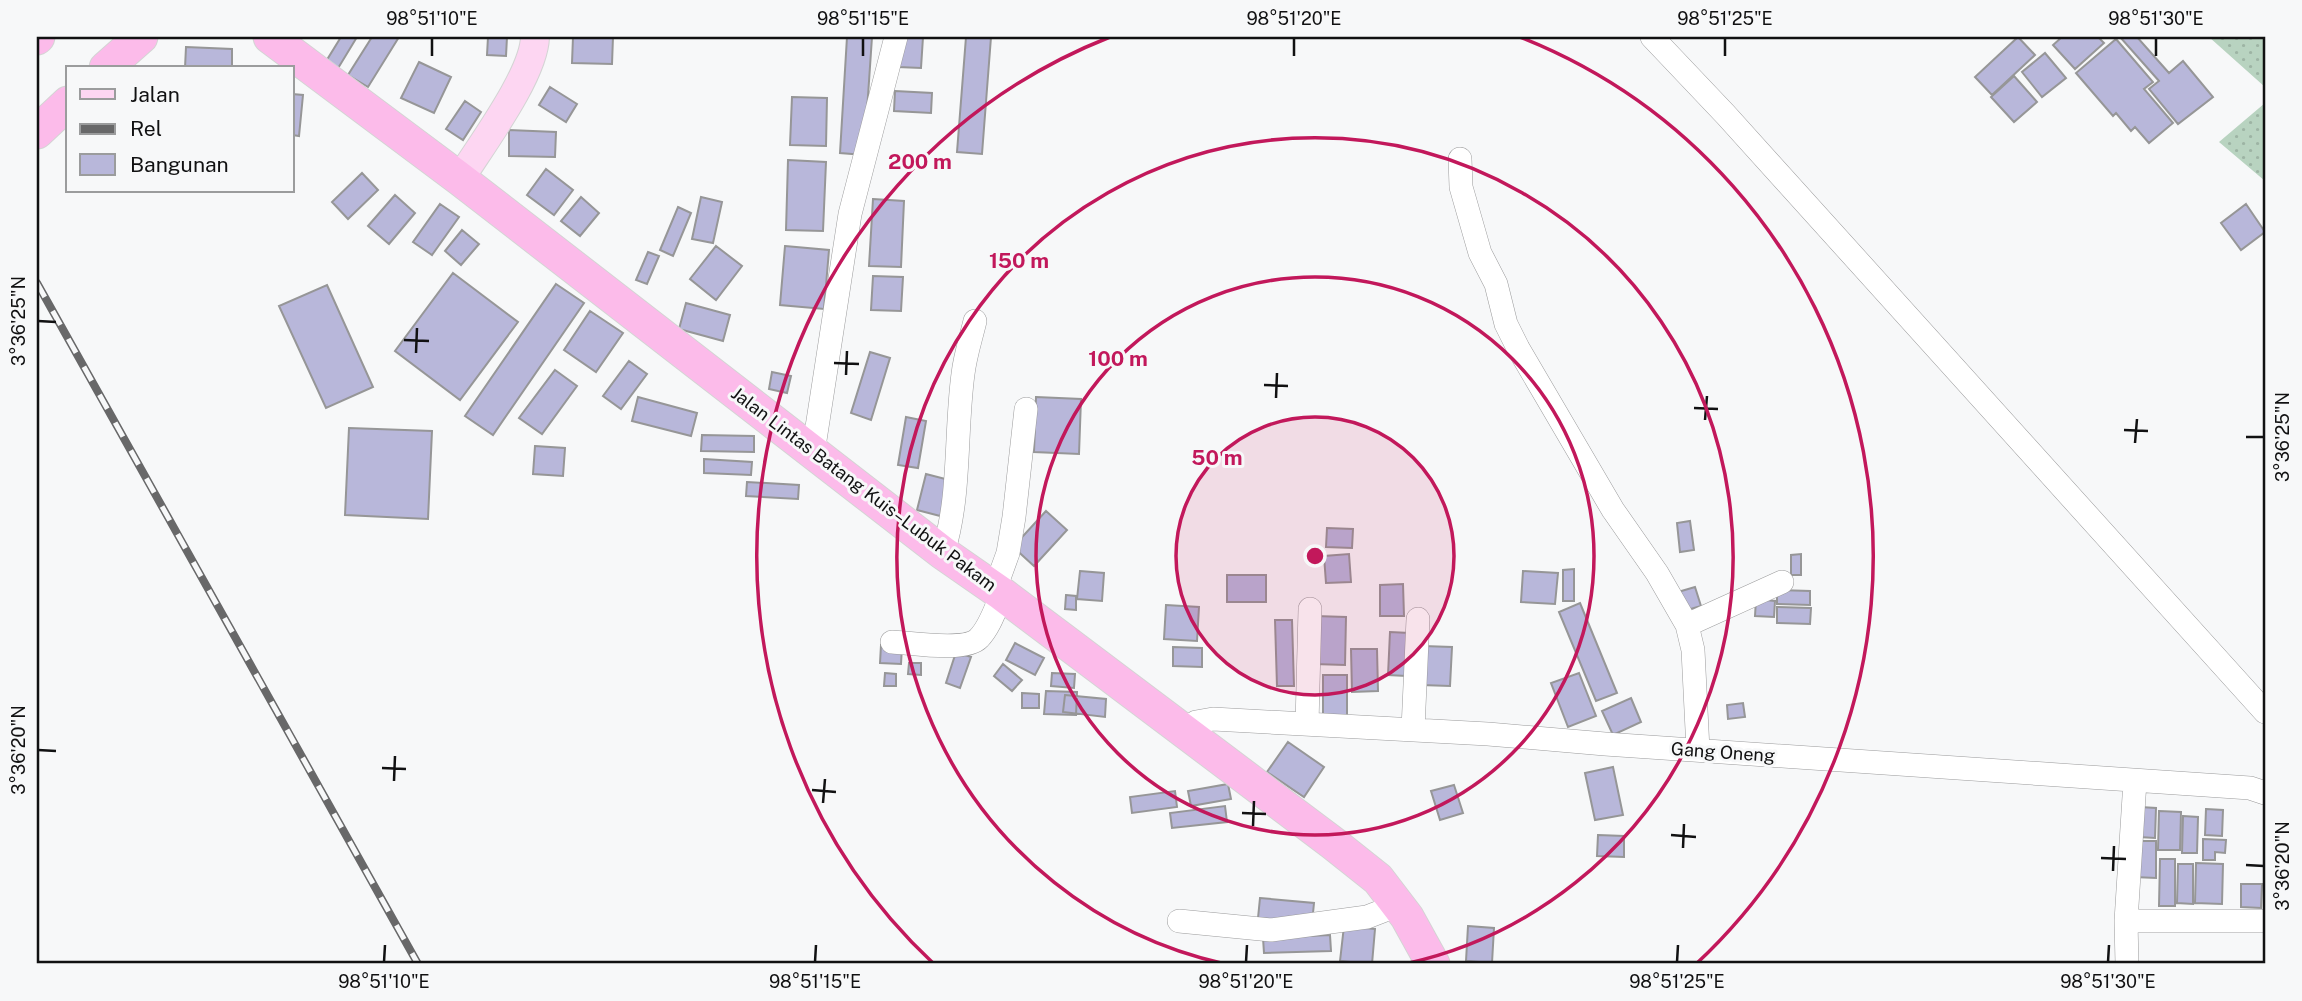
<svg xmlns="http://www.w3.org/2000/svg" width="2302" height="1001" font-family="'Public Sans',sans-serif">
<defs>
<pattern id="grass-dots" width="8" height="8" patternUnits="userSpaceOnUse" patternTransform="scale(1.75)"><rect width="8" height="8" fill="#b8d3c0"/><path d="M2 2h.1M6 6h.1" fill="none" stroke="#9db4a4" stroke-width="1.8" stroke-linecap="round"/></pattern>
</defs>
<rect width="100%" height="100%" fill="#f7f8f9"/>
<path fill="url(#grass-dots)" d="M2209,37H2265V87Z
M2265,103V181L2219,142Z"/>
<path fill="#b8b7da" stroke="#969697" stroke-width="2" d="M341,37H357L337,70L325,63Z
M372,37H399L368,87L348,75Z
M488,37H507L506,56L487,55Z
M573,37H613L612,64L572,63Z
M847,37H872L864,155L840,153Z
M900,37H923L921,68L898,67Z
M966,37H991L982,154L957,152Z
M2018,37L2035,55L1992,95L1975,77Z
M2062,37H2098L2104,43L2075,69L2053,45Z
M2120,37H2137L2169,73L2183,61L2213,97L2178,124L2149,89L2159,81Z
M2116,39L2153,82L2144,89L2173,123L2149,143L2135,127L2131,131L2116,113L2113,116L2076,73Z
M186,47L232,49V68H185Z
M2045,53L2066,78L2042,97L2022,72Z
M419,62L451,77L434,113L401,98Z
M2014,76L2037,102L2014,122L1991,97Z
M550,87L577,104L566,122L539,105Z
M895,91L932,93L931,113L894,111Z
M292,94L303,95L299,136L292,135Z
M792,97L827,98L826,146L790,145Z
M465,101L481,112L463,140L446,129Z
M509,130L556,132L555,157L509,156Z
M788,160L826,162L823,231L786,230Z
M546,169L573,190L554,215L527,195Z
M362,173L378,190L348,219L332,202Z
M395,195L415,213L389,244L368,226Z
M581,197L599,213L580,236L561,221Z
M701,197L722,202L713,243L692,239Z
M873,199L904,201L901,267L869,266Z
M440,204L459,217L432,255L413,242Z
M2246,204L2265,232L2241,250L2221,223Z
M678,207L691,213L673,256L660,250Z
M462,230L479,244L461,265L445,251Z
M716,246L742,266L716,300L690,279Z
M785,246L829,250L824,309L780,305Z
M648,252L659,256L647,284L636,280Z
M453,273L518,322L460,400L395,351Z
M873,276L903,277L901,311L871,310Z
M556,284L584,303L493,435L465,416Z
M327,285L373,387L326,408L279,306Z
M686,303L730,315L723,341L679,329Z
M590,311L623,333L596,372L564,350Z
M870,352L890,358L871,420L851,413Z
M629,361L647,374L621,409L603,396Z
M555,370L577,386L542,434L519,418Z
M772,372L791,376L787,393L769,389Z
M638,397L697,413L691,436L632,421Z
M1036,397L1081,399L1079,454L1034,452Z
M906,417L926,421L918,468L898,465Z
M349,428L432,431L428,519L345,515Z
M702,435L754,436V452L701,451Z
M535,446L565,448L563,476L533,474Z
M704,459L752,462L751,475L704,473Z
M926,474L953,481L944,517L917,510Z
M747,482L799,485L798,499L746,496Z
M1046,511L1067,530L1034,566L1013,547Z
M1690,521L1694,550L1680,552L1677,523Z
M1327,528L1353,529L1352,548L1326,547Z
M1349,554L1351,582L1326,583L1324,556Z
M1801,554V575H1791V555Z
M1574,569V601H1563V570Z
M1080,571L1104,573L1102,601L1077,599Z
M1523,571L1558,573L1555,604L1521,602Z
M1227,575H1266V602H1227Z
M1403,584L1404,616H1380V585Z
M1695,587L1701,606L1684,611L1678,592Z
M1777,590L1810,591V605L1777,604Z
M1066,595L1076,596V610L1065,609Z
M1756,599L1775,601L1774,617L1755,616Z
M1580,603L1617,693L1596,701L1559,612Z
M1166,605L1199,607L1197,641L1164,639Z
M1777,607L1811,608L1810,624L1777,623Z
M1315,616L1346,617L1345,665L1314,664Z
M1275,620H1292L1294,686H1277Z
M1390,632L1409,633L1406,676L1388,675Z
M1015,643L1044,658L1035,675L1006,660Z
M881,645L902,646L901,664L880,663Z
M1423,646L1452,647L1450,686L1421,685Z
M1173,647L1202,648V667L1173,666Z
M1351,649H1377L1378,691L1352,692Z
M956,652L971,657L960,688L946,683Z
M909,663H921V675L908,674Z
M1003,664L1022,680L1012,691L994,676Z
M885,673L896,674V686H884Z
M1052,673L1075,674L1074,688L1051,686Z
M1579,673L1596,716L1568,727L1551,683Z
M1323,675H1347V719H1323Z
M1046,691L1077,692L1076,715L1044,714Z
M1022,693L1039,694V708H1022Z
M1065,695L1106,699L1105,717L1063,712Z
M1631,698L1641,722L1613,735L1602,711Z
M1743,703L1745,717L1728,719L1727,705Z
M1288,742L1324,767L1304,797L1267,772Z
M1613,767L1623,815L1595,820L1585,773Z
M1228,784L1231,799L1191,806L1188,791Z
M1454,785L1463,813L1440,820L1431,791Z
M1175,791L1177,807L1132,813L1130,797Z
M1225,806L1227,822L1172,828L1170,813Z
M2140,807L2156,808L2155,838L2139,837Z
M2206,809L2223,810L2222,836L2205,835Z
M2159,811L2181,812L2180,850H2158Z
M2183,816L2198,817L2197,853H2182Z
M1598,835L1624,836V857L1597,856Z
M2203,839L2226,840L2225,853L2215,852V860H2203Z
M2135,841H2156V878L2134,877Z
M2160,859H2175V906H2159Z
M2196,863L2223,864L2222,904L2195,903Z
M2178,864H2193V904L2177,903Z
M2241,884H2262L2261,908L2241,907Z
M1260,898L1314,903L1312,923L1258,918Z
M1344,926L1375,929L1372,964L1340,961Z
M1468,926L1494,928L1492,963L1466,961Z
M1330,935L1331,951L1264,953L1263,938Z"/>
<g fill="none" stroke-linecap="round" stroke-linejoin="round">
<defs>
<path id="minor" d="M1652,37L1726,115L2265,712
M1460,159L1461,187L1480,253L1496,284L1506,324L1518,348L1613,510L1657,573L1687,625L1693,650L1698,750
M813,453L850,214L896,37
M943,553C961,495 955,434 963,374C965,356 971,338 975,321
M995,589L1008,553L1014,517L1026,409
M1687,625L1782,582
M892,642C912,643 966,652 979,638C990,627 996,607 1002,594
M1307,724L1310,609
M1413,729L1418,619
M1183,730L1196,722L1213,719L1488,734L1605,744L2250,788L2265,793
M1179,921L1271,930L1367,917L1398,905
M2126,921H2265
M2127,964L2126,921L2135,781"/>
<path id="major" d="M460,179C481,145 534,75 535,37"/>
<path id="highway" d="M270,37L460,179L943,553L1002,594L1334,844L1378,879L1407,917L1433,964
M37,38L38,37
M106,68L141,37
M37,132L68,103"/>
</defs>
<use href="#minor" stroke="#9b9b9c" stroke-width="24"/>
<use href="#major" stroke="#d4d4d4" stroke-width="30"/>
<use href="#highway" stroke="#d4d4d4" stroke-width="35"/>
<use href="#minor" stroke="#fff" stroke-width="23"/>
<use href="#major" stroke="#fdd6f2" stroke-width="28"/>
<use href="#highway" stroke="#fcbbea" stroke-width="33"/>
<defs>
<path id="rail" d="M37,283L418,964"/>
</defs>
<use href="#rail" stroke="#686869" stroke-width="8"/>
<use href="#rail" stroke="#f7f8f9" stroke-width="5" stroke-dasharray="16" stroke-linecap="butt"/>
</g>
<path fill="none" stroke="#111112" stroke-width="2.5" d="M432,56V38M863,56V38M1294,56V38M1725,56V38M2156,56V38M38,321L56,322M404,340L429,341M416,353L417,328M834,363L859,364M846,375L847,351M1264,385L1288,386M1276,398L1277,373M1694,408L1718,409M1705,420L1707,396M2124,430L2148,431M2246,437H2264M2135,443L2137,419M38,750L56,751M382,768L406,769M394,781L395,756M812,790L836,792M823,803L825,779M1242,813L1266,814M1253,826L1254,801M1671,835L1696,837M1683,848L1684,824M2101,858L2126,859M2246,865L2264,866M2113,871L2114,846M384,962L385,945M815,962L816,945M1246,962L1247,945M1677,962L1678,945M2108,962L2109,945"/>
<circle cx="1315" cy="556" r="139" fill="#c2185b" fill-opacity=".12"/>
<g fill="none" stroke="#c2185b" stroke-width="3.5">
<circle cx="1315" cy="556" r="139"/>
<circle cx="1315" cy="556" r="279"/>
<path d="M1225 964A418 418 0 1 1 1405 964"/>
<path d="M934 964A558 558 0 0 1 1110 37M1520 37A558 558 0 0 1 1696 964"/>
</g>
<g text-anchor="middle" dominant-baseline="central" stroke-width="6" stroke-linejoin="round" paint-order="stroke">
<g font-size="18" fill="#111112" stroke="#f7f8f9">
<text transform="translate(864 489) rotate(37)">Jalan Lintas Batang Kuis–Lubuk Pakam</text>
<text transform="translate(1723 752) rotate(4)">Gang Oneng</text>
</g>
</g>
<circle cx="1315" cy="556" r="10" fill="#c2185b" stroke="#f7f8f9" stroke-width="3.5"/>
<g font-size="21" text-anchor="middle" font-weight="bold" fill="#c2185b" stroke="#f7f8f9" stroke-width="6" stroke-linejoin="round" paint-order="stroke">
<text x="920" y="169">200 m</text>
<text x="1019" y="268">150 m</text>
<text x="1118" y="366">100 m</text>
<text x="1217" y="465">50 m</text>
</g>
<rect width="2302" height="1001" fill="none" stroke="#f7f8f9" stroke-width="77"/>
<rect x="66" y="66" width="228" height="126" fill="#f7f8f9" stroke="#9b9c9d" stroke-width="2"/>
<rect x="80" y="89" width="35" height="10" fill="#fdd6f2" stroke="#9b9c9d" stroke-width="2"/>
<text x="130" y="102" font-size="21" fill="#111112">Jalan</text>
<rect x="80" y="124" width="35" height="10" fill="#686869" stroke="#9b9c9d" stroke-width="2"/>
<text x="130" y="136" font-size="21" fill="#111112">Rel</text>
<rect x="80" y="154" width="35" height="21" fill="#b8b7da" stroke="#9b9c9d" stroke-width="2"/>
<text x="130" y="172" font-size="21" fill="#111112">Bangunan</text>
<rect x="38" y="38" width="2226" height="924" fill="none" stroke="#111112" stroke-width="2.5"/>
<g font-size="18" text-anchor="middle" fill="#111112">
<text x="432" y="25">98°51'10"E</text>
<text x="863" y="25">98°51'15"E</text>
<text x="1294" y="25">98°51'20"E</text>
<text x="1725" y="25">98°51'25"E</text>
<text x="2156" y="25">98°51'30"E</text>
<text transform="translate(19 321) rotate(-90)" y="6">3°36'25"N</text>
<text transform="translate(2283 437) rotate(-90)" y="6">3°36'25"N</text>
<text transform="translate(19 750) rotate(-90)" y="6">3°36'20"N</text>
<text transform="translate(2283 866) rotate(-90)" y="6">3°36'20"N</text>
<text x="384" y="988">98°51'10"E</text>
<text x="815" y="988">98°51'15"E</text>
<text x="1246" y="988">98°51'20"E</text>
<text x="1677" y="988">98°51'25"E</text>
<text x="2108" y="988">98°51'30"E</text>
</g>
</svg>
